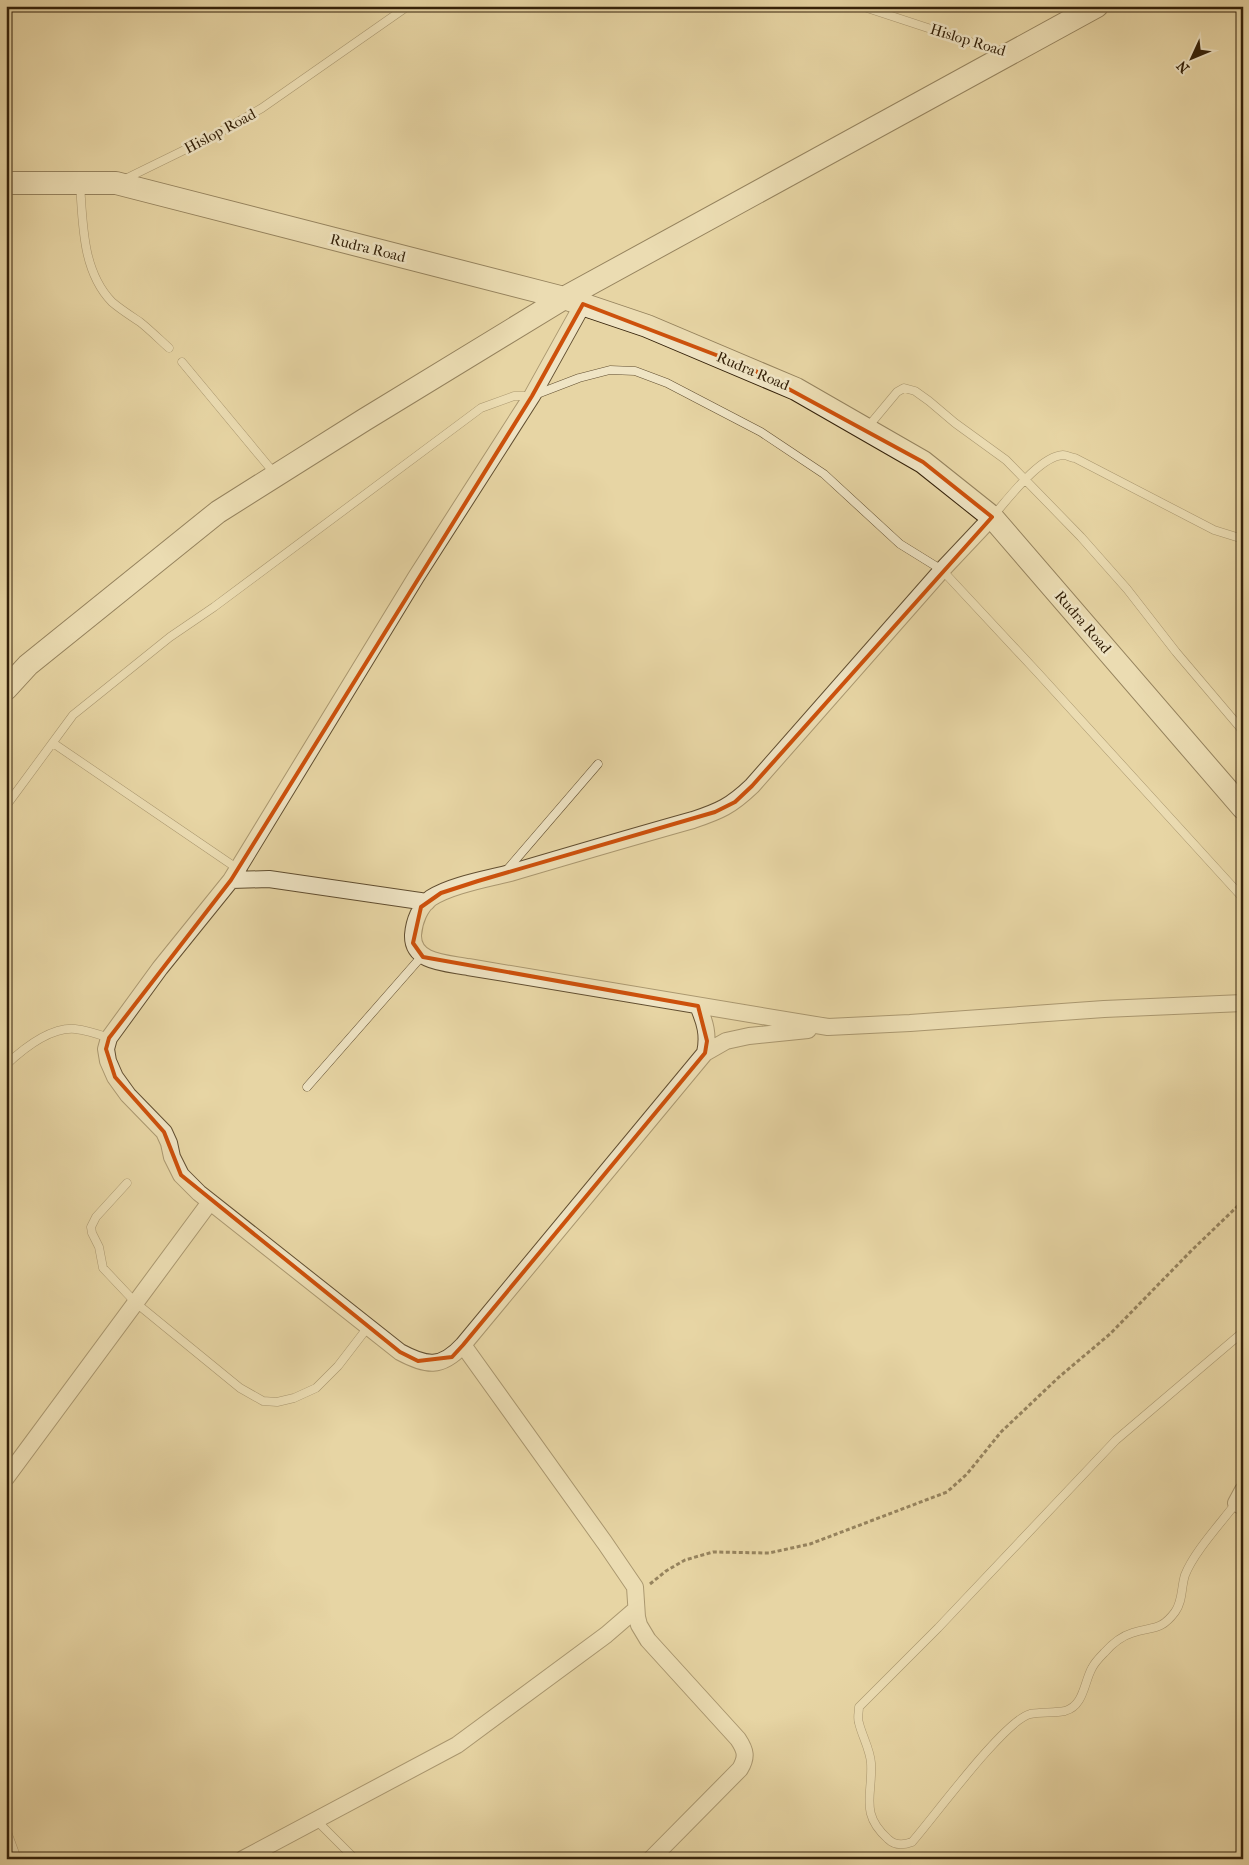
<svg xmlns="http://www.w3.org/2000/svg" width="1249" height="1865" font-family="'IM FELL French Canon',serif">
<rect width="100%" height="100%" fill="#e7d5a4"/>
<filter id="stains"><feTurbulence type="fractalNoise" baseFrequency=".004" numOctaves="4"/><feColorMatrix values="0 0 0 0 .2 0 0 0 0 .09 0 0 0 0 .02 0 0 0 .5 -.17"/></filter>
<radialGradient id="worn" r=".72"><stop offset=".6" stop-color="#630" stop-opacity="0"/><stop offset="1" stop-color="#630" stop-opacity=".3"/></radialGradient>
<g fill="none" stroke-linecap="round" stroke-linejoin="round">
<defs>
<path id="lane" d="M861,6L1004,53
M123,180L215,135L262,108L408,6
M80,184C83,224 82,271 112,302C120,309 131,316 140,322C150,330 159,339 169,348
M182,362L275,474
M867,428L897,392L904,388L915,391L929,401L955,423L1006,460L1081,537L1127,589L1176,652L1243,731
M993,516C1008,499 1040,456 1063,455C1067,455 1072,458 1075,458L1214,530L1243,539
M53,743L238,869
M6,806L73,715L170,637L214,607L481,408L514,396H532L579,378L610,370L635,371L667,383L761,432L824,474L900,544L942,570L1038,673L1243,898
M506,871L598,764
M6,1065C23,1049 50,1027 75,1029C86,1030 98,1034 109,1038
M307,1087L422,956
M127,1183L96,1217L91,1227L92,1233L99,1247L103,1268L136,1303L240,1388L263,1401L277,1402L294,1398L316,1388L338,1366L368,1327
M1236,1503C1221,1523 1194,1552 1185,1575C1181,1587 1183,1601 1175,1612C1160,1632 1152,1626 1132,1633C1122,1636 1111,1645 1104,1653C1100,1657 1095,1662 1092,1668C1084,1682 1084,1706 1065,1711C1054,1713 1041,1712 1030,1714C1004,1721 934,1817 912,1842C904,1845 895,1846 888,1839C859,1813 873,1795 871,1763C870,1749 862,1736 859,1723C857,1718 859,1712 859,1707L938,1628L1116,1440L1243,1332
M317,1821L355,1859
M6,1829L17,1859"/>
<path id="street" d="M583,304L532,396L416,577L231,880L160,968L109,1038L106,1049L108,1061L115,1077L128,1095L164,1132L169,1143L172,1157L181,1175L199,1193L400,1352C426,1366 441,1369 463,1345L705,1053C709,1035 705,1022 698,1006
M992,517L942,570L752,786C731,806 720,811 693,820C632,837 571,855 510,873C487,879 451,885 431,898C420,906 414,921 413,935C412,963 447,963 468,967L828,1027L910,1023L1104,1009L1243,1003
M231,880L269,879L427,902
M705,1053L726,1041L749,1036L808,1030
M463,1345L605,1543L635,1587L637,1617L639,1625L648,1640L738,1739C746,1751 747,1757 740,1769L651,1859
M6,1478L210,1202
M1243,1490L1236,1503L1243,1507
M243,1859L457,1745L606,1635L635,1610"/>
<path id="secondary" d="M6,183H116L564,298L647,326L796,389L923,462L992,517L1243,808
M6,689L28,665L218,512L364,420L564,298L1097,6"/>
</defs>
<use href="#lane" stroke="#614e30" stroke-width="9"/>
<use href="#street" stroke="#614e30" stroke-width="18"/>
<use href="#secondary" stroke="#342109" stroke-width="24"/>
<path stroke="#342109" stroke-width="3" stroke-dasharray="4 2.5" stroke-linecap="butt" d="M650,1584L666,1571L685,1560L713,1552L769,1553L810,1544L947,1492L967,1474L1001,1432L1059,1377L1110,1334L1192,1250L1243,1201"/>
<use href="#lane" stroke="#efe4c4" stroke-width="8"/>
<use href="#street" stroke="#efe4c4" stroke-width="16"/>
<use href="#secondary" stroke="#efe4c4" stroke-width="22"/>
</g>
<path d="M0 0H1249V1865H0ZM583,304L750,368L923,462L992,517L752,786L735,802L715,812L478,881L441,893L421,907L413,943L423,957L698,1006L707,1041L705,1053L463,1345L452,1357L418,1361L400,1352L181,1175L164,1132L115,1077L106,1049L109,1038L231,880L532,396Z" fill="#e7d5a4" fill-opacity=".55" fill-rule="evenodd"/>
<path fill="none" stroke="#cd510c" stroke-width="4" stroke-linejoin="round" d="M583,304L750,368L923,462L992,517L752,786L735,802L715,812L478,881L441,893L421,907L413,943L423,957L698,1006L707,1041L705,1053L463,1345L452,1357L418,1361L400,1352L181,1175L164,1132L115,1077L106,1049L109,1038L231,880L532,396Z"/>
<g text-anchor="middle" dominant-baseline="central" stroke-width="5" stroke-linejoin="round" paint-order="stroke">
<g font-size="15" fill="#342109" stroke="#efe4c4">
<text transform="translate(968 40) rotate(17)">Hislop Road</text>
<text transform="translate(220 131) rotate(-28)">Hislop Road</text>
<text transform="translate(368 248) rotate(14)">Rudra Road</text>
<text transform="translate(753 371) rotate(23)">Rudra Road</text>
<text transform="translate(1083 622) rotate(49)">Rudra Road</text>
</g>
</g>
<rect width="1249" height="1865" fill="none" stroke="#e7d5a4" stroke-width="25"/>
<rect x="8" y="8" width="1234" height="1850" fill="none" stroke="#342109" stroke-width="2.5"/>
<rect x="12" y="12" width="1224" height="1840" fill="none" stroke="#342109"/>
<g transform="translate(1192 58) rotate(226)" stroke="#efe4c4" stroke-width="4" paint-order="stroke">
<path d="M0-4L9 19L0 12L-9 19Z" fill="#342109"/>
<text y="-8" font-size="14" font-weight="bold" text-anchor="middle" fill="#342109">N</text>
</g>
<rect width="100%" height="100%" filter="url(#stains)"/>
<rect width="100%" height="100%" fill="url(#worn)"/>
</svg>
